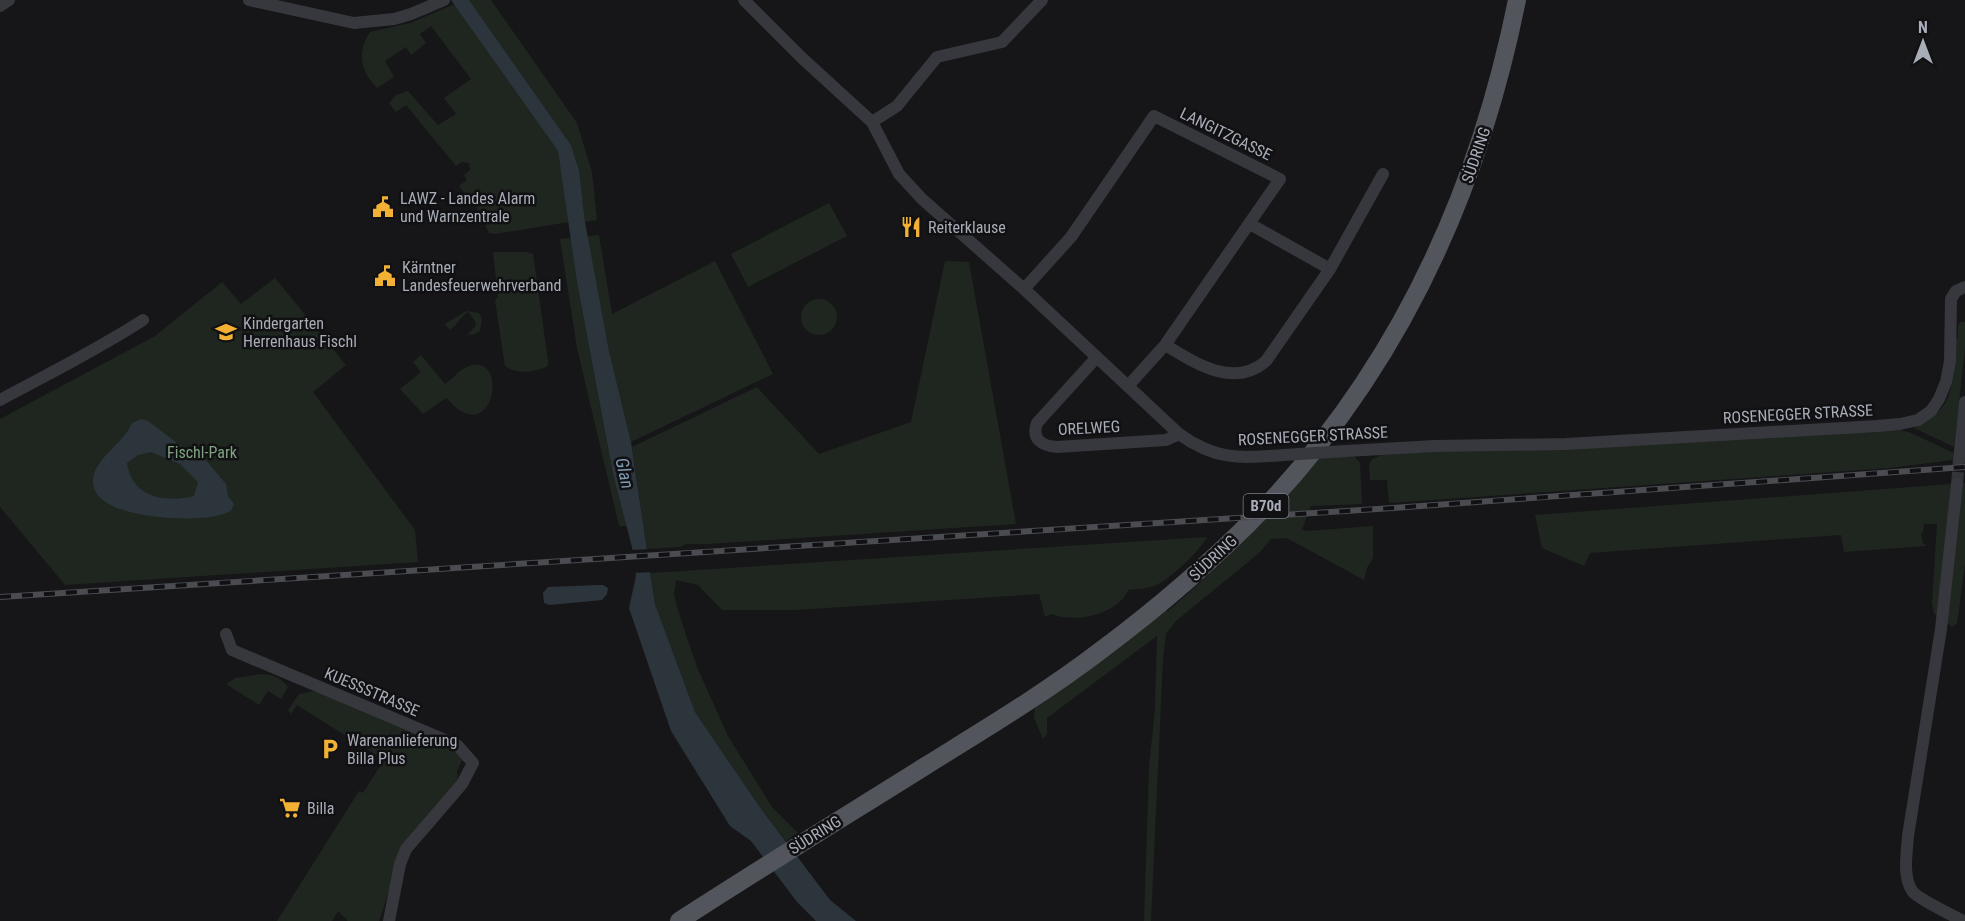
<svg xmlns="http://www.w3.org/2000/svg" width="1965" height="921" font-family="'Roboto Condensed',sans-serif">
<rect width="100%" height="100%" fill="#161618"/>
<path fill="#1e261f" d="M469,0H491L577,123L592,172L597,220L585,222L579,170L571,145Z
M455,4L558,151L569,222L495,234L489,233L478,210L459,186L467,180L464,175L470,170L469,163L462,162L456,166L406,105L396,112L389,103L396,95L408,91L438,125L456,114L444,98L471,79L431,26L420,34L426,43L411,55L406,47L385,61L394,77L377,88C360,71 357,52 370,32L410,23Z
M829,203L847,236L748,287L731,254Z
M599,235L612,314L715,261L773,374L631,442L609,351L587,236Z
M571,238L577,282L613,474L627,526H619L577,348L560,239Z
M493,252H526L533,254L548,360V366C535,372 517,375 505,366L495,300L498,297Z
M945,261L969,262L1016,524L708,544H686L680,547L647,549L632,447L757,387L819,454L911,422Z
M275,278L346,365L313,392L415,530L418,562L65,585L0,507V419L155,336L222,282L241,304Z
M801 317a18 18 0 1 1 36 0a18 18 0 1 1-36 0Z
M466,311L479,313L482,319L480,331L475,334L467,335L475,327L476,322L468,312C460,317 459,323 450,330L445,324Z
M1961,322H1965V349L1954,447L1914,428C1921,422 1931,418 1938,412C1956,395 1954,362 1955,340L1958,337V324Z
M421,355L445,384C453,378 462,367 472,365C505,358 496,431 461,411C455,408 451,402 446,398L423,414L400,389L421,372L413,362Z
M1899,430L1909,432L1954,453L1953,460L1889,468L1389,503L1387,480H1370L1369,465L1372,459L1384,454Z
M1354,456L1360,463L1362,504L1311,506L1302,530L1307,531L1373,526V558L1367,568L1364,580L1296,543L1286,538L1271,539L1259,553L1176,621L1166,634L1163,659L1151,921H1144L1149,767L1155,709L1157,636L1047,718V734L1043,739L1034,718L1035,708L1166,610L1168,611C1223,564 1272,514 1319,458Z
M1963,483H1965V564L1957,624L1952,627L1947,623Z
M1951,484L1937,616L1934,614L1932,603L1937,524H1924L1923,532L1921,533L1923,543L1926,546L1844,552L1841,535L1590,553L1584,566L1542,548L1535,515Z
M1207,537C1201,549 1170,580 1156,585C1148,589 1137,589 1128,590C1119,614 1074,624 1052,614L1045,617L1039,594L796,610H722L698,585L676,580L674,595L682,623L697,667L728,736L772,807L798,833L786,841L759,806L695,712L655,604L651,573Z
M261,674C274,675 280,677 288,687L281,699L268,691L259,705L226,684L235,678Z
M314,691L455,749L462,760L457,771L458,782L404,845L379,921H348L338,911L332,921H277L359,791L363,793L384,760L297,705L291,714L288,710L299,694Z"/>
<path fill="#2c353c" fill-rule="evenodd" d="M451,0H469L571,145L579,170L585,222L609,351L631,442L655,604L695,712L759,806L830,900L856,921H816L797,902L751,841L730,826L671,731L629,608L636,576L632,547L613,474L577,282L558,151Z
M141,419L148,421L177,443L205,459L226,484L228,496L234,504L231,511C221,515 211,518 200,518C175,520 90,517 93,479C95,458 124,443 132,423ZM151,452L180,464L198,482L194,496C165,503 132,498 127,463L138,455Z
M598,585H603L608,588L607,594L602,600L550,605L544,603L543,593L548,587Z"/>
<path fill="#161618" d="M650,549L654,572L633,573L630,550Z"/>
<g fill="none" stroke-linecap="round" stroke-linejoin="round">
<path stroke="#333438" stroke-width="12" stroke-dasharray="12 6" stroke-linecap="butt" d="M1957,484L1959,460"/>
<path stroke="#37383d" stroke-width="12" d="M249,0L354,23L394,19L411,14L444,0
M744,0L802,58L872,122L899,174L922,199L1024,289L1179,434C1217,461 1240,458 1284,455
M0,6L9,0
M872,122L897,106L937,57L1002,42L1042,0
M1330,269L1383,174
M1024,289L1071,237L1154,116L1280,179L1165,345L1128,386
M1165,345C1195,363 1234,389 1266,361L1330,269L1250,224
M1097,357L1037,423C1031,439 1042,446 1057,447L1166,440L1179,434
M0,400C48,374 97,350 143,320
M1346,451L1435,446L1566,444L1877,426L1900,424L1918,420L1931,411L1939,399L1946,382L1950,361L1951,299L1956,291L1965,287
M1959,460L1965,402
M1957,484L1941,629L1908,836C1907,852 1902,878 1913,892C1920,900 1952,915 1963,921
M226,634L232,650L457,745L473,763L462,784L406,849L400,864L389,921"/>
<path stroke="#53555c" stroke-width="18" d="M679,921C761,868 844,817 927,765C985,729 1045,693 1100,651C1159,607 1215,559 1266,506C1400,364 1479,189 1517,0"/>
<defs>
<path id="rail" d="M0,597L1393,508L1965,467"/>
</defs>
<use href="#rail" stroke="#4a4c52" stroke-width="6"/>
<use href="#rail" stroke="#111113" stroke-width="4" stroke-dasharray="11" stroke-linecap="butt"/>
<path stroke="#37383d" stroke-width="12" d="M1284,455L1346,451"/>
</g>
<defs>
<symbol id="civic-bare" viewBox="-9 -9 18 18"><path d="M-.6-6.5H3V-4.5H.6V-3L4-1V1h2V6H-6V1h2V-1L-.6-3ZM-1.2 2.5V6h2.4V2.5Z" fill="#f2b134" stroke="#111113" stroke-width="2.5" paint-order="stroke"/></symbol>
<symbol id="restaurant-bare" viewBox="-9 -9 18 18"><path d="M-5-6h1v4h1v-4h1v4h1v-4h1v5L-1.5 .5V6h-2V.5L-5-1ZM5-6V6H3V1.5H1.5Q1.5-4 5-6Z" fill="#f2b134" stroke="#111113" stroke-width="2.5" paint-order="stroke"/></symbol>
<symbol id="school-bare" viewBox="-9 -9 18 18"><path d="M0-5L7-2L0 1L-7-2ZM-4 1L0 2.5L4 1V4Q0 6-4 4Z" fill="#f2b134" stroke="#111113" stroke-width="2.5" paint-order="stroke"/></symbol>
<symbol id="parking-bare" viewBox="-9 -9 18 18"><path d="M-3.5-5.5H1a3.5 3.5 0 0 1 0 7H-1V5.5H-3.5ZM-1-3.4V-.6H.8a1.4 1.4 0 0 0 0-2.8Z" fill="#f2b134" stroke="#111113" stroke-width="2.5" paint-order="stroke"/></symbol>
<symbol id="supermarket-bare" viewBox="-9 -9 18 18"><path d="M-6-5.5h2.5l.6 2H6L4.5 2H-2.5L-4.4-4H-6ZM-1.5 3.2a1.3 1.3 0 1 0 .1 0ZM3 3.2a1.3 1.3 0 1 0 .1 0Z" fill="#f2b134" stroke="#111113" stroke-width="2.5" paint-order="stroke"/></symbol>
</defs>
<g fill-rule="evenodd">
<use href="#civic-bare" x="368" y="192" width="30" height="30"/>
<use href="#restaurant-bare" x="896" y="212" width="30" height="30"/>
<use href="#civic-bare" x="370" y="261" width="30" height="30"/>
<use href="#school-bare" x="211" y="317" width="30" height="30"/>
<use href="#parking-bare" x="315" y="734" width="30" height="30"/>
<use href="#supermarket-bare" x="275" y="793" width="30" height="30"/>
</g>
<g text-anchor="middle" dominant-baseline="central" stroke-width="5" stroke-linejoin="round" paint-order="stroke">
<rect fill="#111113" stroke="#7b7e86" stroke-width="1.5" x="1243.5" y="494" width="45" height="24" rx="4.5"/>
<g font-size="15" font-weight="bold" fill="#a8adb8">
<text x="1266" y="506">B70d</text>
</g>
<g font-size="16" fill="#a8adb8" stroke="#111113">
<text transform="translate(1226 134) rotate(26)">LANGITZGASSE</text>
<text transform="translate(1476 155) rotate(-71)">SÜDRING</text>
<text transform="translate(1798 414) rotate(-3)">ROSENEGGER STRASSE</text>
<text transform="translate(1089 428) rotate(-3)">ORELWEG</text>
<text transform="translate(1313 436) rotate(-3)">ROSENEGGER STRASSE</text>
<text transform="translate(1213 558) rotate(-43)">SÜDRING</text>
<text transform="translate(372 692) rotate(23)">KUESSSTRASSE</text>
<text transform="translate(815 835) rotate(-32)">SÜDRING</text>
</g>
<g font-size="16" fill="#a8adb8" stroke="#111113" text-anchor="start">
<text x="400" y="198">LAWZ - Landes Alarm<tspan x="400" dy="18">und Warnzentrale</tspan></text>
<text x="928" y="227">Reiterklause</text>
<text x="402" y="267">Kärntner<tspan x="402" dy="18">Landesfeuerwehrverband</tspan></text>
<text x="243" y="323">Kindergarten<tspan x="243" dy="18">Herrenhaus Fischl</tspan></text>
<text x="347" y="740">Warenanlieferung<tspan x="347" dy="18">Billa Plus</tspan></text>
<text x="307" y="808">Billa</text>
</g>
<g font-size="16" fill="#7fa381" stroke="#111113">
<text x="202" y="452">Fischl-Park</text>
</g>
<g font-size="18" font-style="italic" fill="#7f9bb3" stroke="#111113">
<text transform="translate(625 473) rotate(77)">Glan</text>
</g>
</g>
<g transform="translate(1923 42)" stroke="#111113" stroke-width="4.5" paint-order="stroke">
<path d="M0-4.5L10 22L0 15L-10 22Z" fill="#a8adb8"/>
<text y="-9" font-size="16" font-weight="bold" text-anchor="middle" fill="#a8adb8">N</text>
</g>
</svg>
